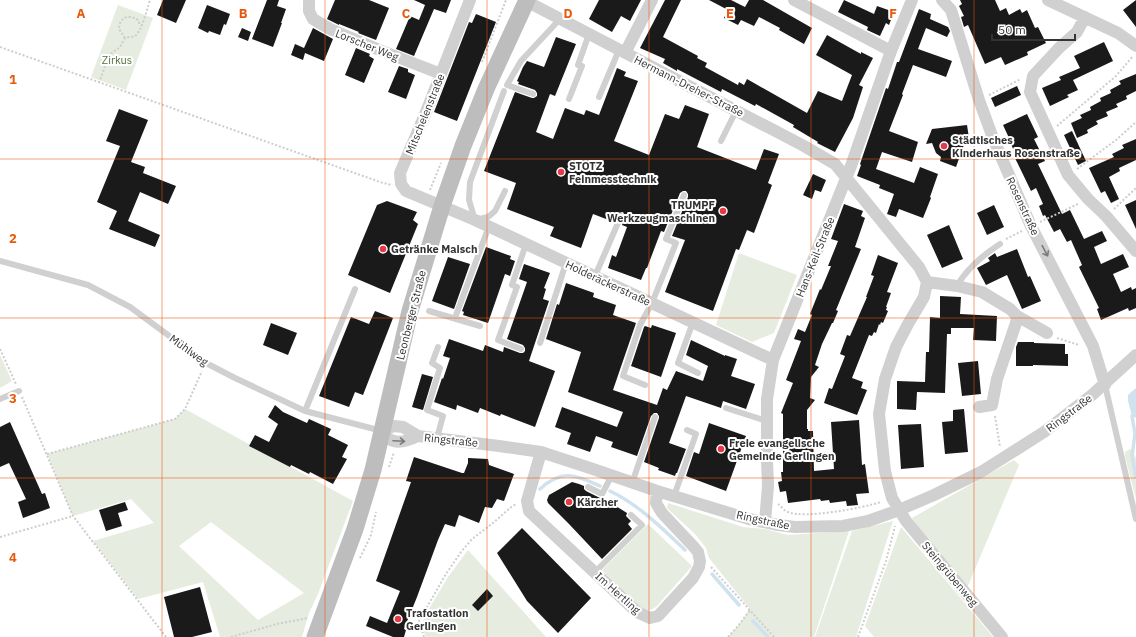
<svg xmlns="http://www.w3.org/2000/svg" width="1136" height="637" font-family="'IBM Plex Sans',sans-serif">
<rect width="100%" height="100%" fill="#fff"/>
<path fill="#e6ecdf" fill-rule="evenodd" d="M118,5L153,18L126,90L91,77Z
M739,253L797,275L774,333L752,342L716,325Z
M0,355L12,381L0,388Z
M185,409L353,501L318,594L309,613L302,637H220L203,582L138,599L93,541L154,523L131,499L73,516L47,454L175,419ZM211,522L304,593L258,620L179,546Z
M1130,449L1132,450L1136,458V499L1125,456V452Z
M1014,460L1019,465L967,588L918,528L912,518Z
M668,503L743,527L765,529L788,535L849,531L814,637H774L766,628L773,637H728L738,626L750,609L709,558L706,548L696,535L667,508Z
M893,521L856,637H815L852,531Z
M648,524L692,566L657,606C651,610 646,613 639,609L602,570Z
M901,527L993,637H874L865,626Z
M468,550L546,637H426L423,630L422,623L426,614L448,577Z"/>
<path fill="#cfe2ee" d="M1136,388V418L1132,416L1128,401V395Z"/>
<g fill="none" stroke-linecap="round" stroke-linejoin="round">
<path stroke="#cfe2ee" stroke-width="3.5" d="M1132,416L1135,434L1132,456L1136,477
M540,489C562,469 575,475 600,486
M610,491C639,505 662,528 685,550
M712,574L739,605
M753,621L768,637"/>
</g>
<path fill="#1a1a1a" d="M163,0H186L176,23L157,15Z
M267,0H279L277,6L286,9L281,23H282L273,47L252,39Z
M335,0H369L389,8L376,40L358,33L359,32L339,24V25L327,19Z
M414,0H451L446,13L434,9L414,56L396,49L410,16L419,20L425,5Z
M599,0H641L630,21L621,16L612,32L589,19Z
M665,0H681L663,37L698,56L697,58L707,63L705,67L738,85L739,82L744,85L747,79L807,113L818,91L842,101L852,75L816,55L827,35L861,54V52L873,58L859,85L863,87L853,118L835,152L817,143L818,142L793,127L794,125L756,104L755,106L722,89L721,92L698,80L677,69V71L663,63L665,59L640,48Z
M709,0H731L745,7L749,0H763L812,28L804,44L779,30L780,28L759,17L754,26L741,20L738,25L724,18L728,10Z
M844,0L874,14L877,6L894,12L889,25L886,23L880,36L867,30L868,27L838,12Z
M960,0H995L1000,11L1006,8L1009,15L1020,9L1022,13L1027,10L1035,28L1038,27L1046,43L1027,52L1028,55L1005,65L1001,57L985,64L968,25L964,27L961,17L964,16L959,6L962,4Z
M1136,0V27L1123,10Z
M207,5L230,14L226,25L224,24L220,35L209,31L208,33L198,28Z
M919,9L931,14L930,19L948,27L950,31L947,37L926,28L918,49L952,61L946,77L913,65L902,94L903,95L889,131L918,142L912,162L882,152L876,169L914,183L920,167L938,174L930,197L931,198L923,218L899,209L896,217L887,214L894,194L879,188L880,185L857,176L861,165L860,164L886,88L888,89L897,62H899Z
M476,14L496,22L457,121L434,112L469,22L472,23Z
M242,28L251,32L248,41L238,37Z
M313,28L333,39L324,61L305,53L303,60L291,55L295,44L304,48Z
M556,37L576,44L555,96L550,94L536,132L553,139L565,108L584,115L586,110L599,115L617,68L626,72L624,76L638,81L614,141L649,155L665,114L679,119L685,105L709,114L697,147L756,170L764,149L779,154L768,183L772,185L754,233L747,230L739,250L736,249L713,311L665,292L685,240L672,236L688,197V194L686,191H683L680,193L664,232L661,231L647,268H646L641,280L608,268L612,255L616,257L627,227L622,225L625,216L623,212L618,213L614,222L593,214L581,248L550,236L554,227L507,209L516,183L484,171L515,92L532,98H534L537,96V93L535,90L518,84L519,82L517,81L523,67L527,61L544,67Z
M1104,42L1113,61L1073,80L1078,90L1067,95L1069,97L1050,106L1042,88L1061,80L1059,77L1080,68L1074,56Z
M356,48L370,54L369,56L374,59L364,83L345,75Z
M399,66L408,69V72L415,75L406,99L388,92Z
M1136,74V91L1126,96L1127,99L1116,104L1118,107L1106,112L1108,116L1096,121L1098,124L1087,130L1088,133L1077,138L1071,123L1082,118L1080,115L1091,110L1090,107L1101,101L1100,98L1111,93L1110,90L1121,84L1119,81Z
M1017,86L1021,95L995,107L991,98Z
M119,109L148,120L131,162L145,167L143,173L176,186L168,204L140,192L128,221L160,235L155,247L109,229L117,211L97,202L120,146L106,141Z
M1027,114L1038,137L1034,139L1045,161L1038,164L1062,214L1070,210L1084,239L1102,231L1107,241L1094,247L1101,264L1123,254L1129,267L1113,274L1121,292L1131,287L1132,290L1136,288V308L1129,311L1128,308L1101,320L1097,309L1099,308L1079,267L1082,265L1071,240L1067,242L1060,229L1054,232L1045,215L1043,216L1039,206L1043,204L1036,188L1031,191L1014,156L1016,155L1008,138H1009L1003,125Z
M967,125L969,138L966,139L956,167L940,161L941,157L936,153L932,143L926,144L932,129Z
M1072,131L1086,161L1078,165L1064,135Z
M1136,139V160L1119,168L1120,171L1109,177L1119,199L1111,203L1105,191L1101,193L1089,168L1114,157L1112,154L1124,148L1122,145Z
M813,174L826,180L821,192L815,190L812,199L803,195Z
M1136,200V229L1125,205Z
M387,201L417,212L413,220L418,224L390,293L348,275L377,205Z
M844,204L863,211L861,216L865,218L855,247L861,249L836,310L838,311L833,323H832L822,344L815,365L819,367L811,377L810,398L815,400L807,410V429H808V431H813L814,471L834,469L831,422L859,420L862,465L865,464L869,493L856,494L858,505L847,506L846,501L830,503L829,500L821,501L820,499L788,503L786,491L780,492L778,482L782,481L781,472H783V414L781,413L793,383L786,380L801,341L794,339L798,329L805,332L812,315L810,314L820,289L821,290L831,266H828L838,241L831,239Z
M994,205L1004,227L987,235L977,213Z
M949,225L963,259L942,268L927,235Z
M486,247L511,256L510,259L515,261L510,276L505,274L488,323L463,315L464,312L462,311Z
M1017,249L1028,277L1030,276L1041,301L1022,309L1007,275L986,285L977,268L990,261L988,258L995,253L997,257Z
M878,255L898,263L887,292L891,293L886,307H887L886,310L888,311L883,323L881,322L880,325L879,324L876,333L874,332L872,336L869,335L852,378L863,382L861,388L867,390L857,415L824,403L829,388L832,389L845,356L840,354L847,335L850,336L867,297H866L874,276L871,275Z
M448,257L470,264L454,309L432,301Z
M524,264L550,273L544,288L546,289L543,299L549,301L529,361L555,371L535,427L501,414L500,416L480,408L478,413L457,405L456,410L434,402L442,378L443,379L450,358L443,356L449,339L483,351L485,345L503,352L504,347L520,353H523L525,351V348L523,345L507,339L527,282L519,279Z
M566,283L594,293L593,297L616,305L613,315L636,323L613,390L657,405L663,388L667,390L676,371L703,381L708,366L686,355L691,340L725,356V355L737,359L731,376L755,384L746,409L723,401L721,408L686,396L669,443L686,449L677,473H676L675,476L658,470L659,468L644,462L659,418V416L657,413H654L651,416L637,456L611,447L613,442L596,436L590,452L567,444L571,433L555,427L562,407L617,427L623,412L568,392L581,352L546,339L557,304L559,305Z
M940,296L961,297L960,314L997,316L996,341L973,340L974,328H951V334H947L945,393L917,392L916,410L897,409V381L925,382L926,352H929L930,317L940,318Z
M375,311L393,318L363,395L355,392L349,407L319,396L351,317L369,324Z
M271,323L297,333L288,355L263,345Z
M652,325L676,333L661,377L631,366L644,327L645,326L651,328Z
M1018,342H1034V343L1065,344V354H1068V366L1033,365V366H1016V347Z
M978,361L981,394L962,396L958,363Z
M422,374L433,377L423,410L412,407Z
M275,405L283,412L307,423L309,419L331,429L328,435L348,445L342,457L347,459L333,484L310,472L309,474L291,465L290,467L249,446L255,435L269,442L278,424L268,417Z
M964,409L968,452L945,454L942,422L953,421V410Z
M10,422L42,494L45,493L50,508L23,518L18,502L26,499L9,463L0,467V427Z
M709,423L746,436L726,491L686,476L694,452L699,454Z
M921,424L924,467L901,469L898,425Z
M414,457L462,473H464L468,463V458L488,459L489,465L514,474L504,501L497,499L492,508L485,507L479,523L459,515L455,527L445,524L438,540L417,597L404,629L406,630L404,637H393L366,626L370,616L387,623L400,591L376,581L411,482L406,481Z
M572,482L579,484L584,486V489L586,491L600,498H603L627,513L626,516L631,521L628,524L632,529L602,559L569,524L548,503L547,500L549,495Z
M125,502L128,510L118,513L122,526L106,531L99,510Z
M522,528L591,598L558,633L527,601L497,553Z
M200,587L212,632L192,637H174L164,597Z
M487,589L493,596L478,611L472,605Z"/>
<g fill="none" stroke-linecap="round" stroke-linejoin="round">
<path stroke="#cdcdcd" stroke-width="2" stroke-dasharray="2 2" stroke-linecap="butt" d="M125,38L119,29C119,17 129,14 138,20L140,25
M0,47L380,182L391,185
M482,62L506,0
M99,83L109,55L120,47L125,38C128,37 132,37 135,36C142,31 147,9 150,0
M989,95L1021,79
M1057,126L1116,76L1133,56
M1077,169L1116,140L1136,122
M430,190L441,163
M1114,209L1136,188
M1040,222L1078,204
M1006,239L1022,231
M1057,338L1079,345
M0,349L16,384
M22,397L73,516L166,637
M995,416L1000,447
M47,454L175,419L185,409L202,371
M389,467L394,452
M778,504C781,506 784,511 788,512C804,519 863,508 881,502
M0,537L73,516
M360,558L371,535L376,512
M711,567L774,637
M231,637L277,624L308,618
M424,637L419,621L446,574L461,552L472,539L493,523L510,508L516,504
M728,637L738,626L750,610
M858,637L886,561L895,526"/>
<path stroke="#d0d0d0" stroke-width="6" d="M504,91L470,182L469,200L475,220L488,217L495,211L505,191
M533,94L507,85L521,61L560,19
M599,97L619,50
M569,99L582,66L578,65L589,34
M721,141L736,111
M0,261L88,285L130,307L206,363L235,378L305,411L382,431
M595,276L621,216
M957,286C967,268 983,255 1000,244
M429,311L480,326
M455,318L489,226
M693,322L678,363L698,373
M540,343L566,263
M521,349L498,340L517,287L512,285L526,244
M645,385L623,376L640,325L652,303L676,243L666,239L684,195
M1105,385L1136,519
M0,399L19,391
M726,408L767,421
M305,411L355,289
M437,438L443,416L427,410L440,368L432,363L438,347
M632,483L655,417
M588,487L602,494L612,475
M674,496L696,434L687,430
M595,572L642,525L631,515"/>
<path stroke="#d0d0d0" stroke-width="12" d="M309,0V11L313,19L330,29L377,49L441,74
M470,0L426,112L400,173L401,184L406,191L475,220L773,360
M524,0L804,146L835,164L919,267L927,282L924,297L908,324L896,347L885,379L879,414L885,471L892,498L906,521L1002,637
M794,0L891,51
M942,0L951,10L979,100L993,138L1031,226L1093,346L1105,385
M1048,0L1118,33L1136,46
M1085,17L1077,32L1059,48L1033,76L1030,92L1068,175L1088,199L1106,216L1136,251
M625,53L652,0
M927,282L957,286L982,292L1010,309L1017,316L1016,323L997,379L992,405L979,407
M1017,316L1047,333
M418,436C410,440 398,445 389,439C387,437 385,434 382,431L394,426L403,427L418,436L499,446L541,452L590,468L657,491L749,519L778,525L795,527L843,526L868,521L899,510L934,495L981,472L1044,432L1092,395L1136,355
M541,452L527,501L529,511L637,612L650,618L658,616L693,578L699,567L700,561L698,552L693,546L662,513L656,503L657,491
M765,522L768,486L767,460V399L773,360L851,166L891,51L912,0"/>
<path stroke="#bdbdbd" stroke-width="17" d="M315,637L355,529L373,470L410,311L442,206L463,146L486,89L527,0"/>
</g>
<defs><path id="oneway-shaft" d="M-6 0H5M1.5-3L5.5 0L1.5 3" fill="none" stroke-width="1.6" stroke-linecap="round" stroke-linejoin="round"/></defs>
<g stroke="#7a7a7a">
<use href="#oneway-shaft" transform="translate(1045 251) rotate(62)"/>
<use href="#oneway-shaft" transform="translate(399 441) rotate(3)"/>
</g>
<path fill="none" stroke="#e8590c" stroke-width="1" stroke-opacity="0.55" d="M162,0V637M325,0V637M487,0V637M649,0V637M811,0V637M974,0V637M0,159H1136M0,318H1136M0,478H1136"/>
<g fill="#e63946" stroke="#fff" stroke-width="1.5">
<circle cx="944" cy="146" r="4"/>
<circle cx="561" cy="172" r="4"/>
<circle cx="723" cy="211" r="4"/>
<circle cx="383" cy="249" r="4"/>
<circle cx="721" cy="449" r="4"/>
<circle cx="569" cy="502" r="4"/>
<circle cx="398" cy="619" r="4"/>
</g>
<g text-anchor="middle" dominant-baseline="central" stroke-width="4" stroke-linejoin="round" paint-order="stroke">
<g font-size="11" fill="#333" stroke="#fff">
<text transform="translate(367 45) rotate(22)">Lorscher Weg</text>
<text transform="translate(689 86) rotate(27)">Hermann-Dreher-Straße</text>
<text transform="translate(425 114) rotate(-68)">Mitschelenstraße</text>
<text transform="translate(1023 206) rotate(65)">Rosenstraße</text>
<text transform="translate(815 257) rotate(-68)">Hans-Keil-Straße</text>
<text transform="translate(608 283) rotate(25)">Holderäckerstraße</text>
<text transform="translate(411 315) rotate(-76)">Leonberger Straße</text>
<text transform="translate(189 350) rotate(36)">Mühlweg</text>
<text transform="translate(1069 413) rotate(-37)">Ringstraße</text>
<text transform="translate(451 440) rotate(6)">Ringstraße</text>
<text transform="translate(763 520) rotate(12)">Ringstraße</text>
<text transform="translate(950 574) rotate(50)">Steingrübenweg</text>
<text transform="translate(618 593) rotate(42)">Im Hertling</text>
</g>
<g font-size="11" fill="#56703f" stroke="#fff">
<text x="117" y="60">Zirkus</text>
</g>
<g font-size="11" font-weight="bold" fill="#333" stroke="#fff" text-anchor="start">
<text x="952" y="140">Städtisches<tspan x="952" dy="13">Kinderhaus Rosenstraße</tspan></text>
<text x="569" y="166">STOTZ<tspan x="569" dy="13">Feinmesstechnik</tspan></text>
<text x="715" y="205" text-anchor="end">TRUMPF<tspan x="715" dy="13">Werkzeugmaschinen</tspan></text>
<text x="391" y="249">Getränke Maisch</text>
<text x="729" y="443">Freie evangelische<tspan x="729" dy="13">Gemeinde Gerlingen</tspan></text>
<text x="577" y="502">Kärcher</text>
<text x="406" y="613">Trafostation<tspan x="406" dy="13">Gerlingen</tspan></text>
</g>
</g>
<g font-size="13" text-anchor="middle" font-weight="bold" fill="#e8590c" stroke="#fff" stroke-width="4" stroke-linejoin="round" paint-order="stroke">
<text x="81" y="18">A</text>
<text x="243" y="18">B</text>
<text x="406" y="18">C</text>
<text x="568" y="18">D</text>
<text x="730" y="18">E</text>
<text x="893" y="18">F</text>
<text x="13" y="84">1</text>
<text x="13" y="243">2</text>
<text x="13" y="403">3</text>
<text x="13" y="562">4</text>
</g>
<path d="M992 34v6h83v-6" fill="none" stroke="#333333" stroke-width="2"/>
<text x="998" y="34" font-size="12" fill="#333333" stroke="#ffffff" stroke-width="3" paint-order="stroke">50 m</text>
</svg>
